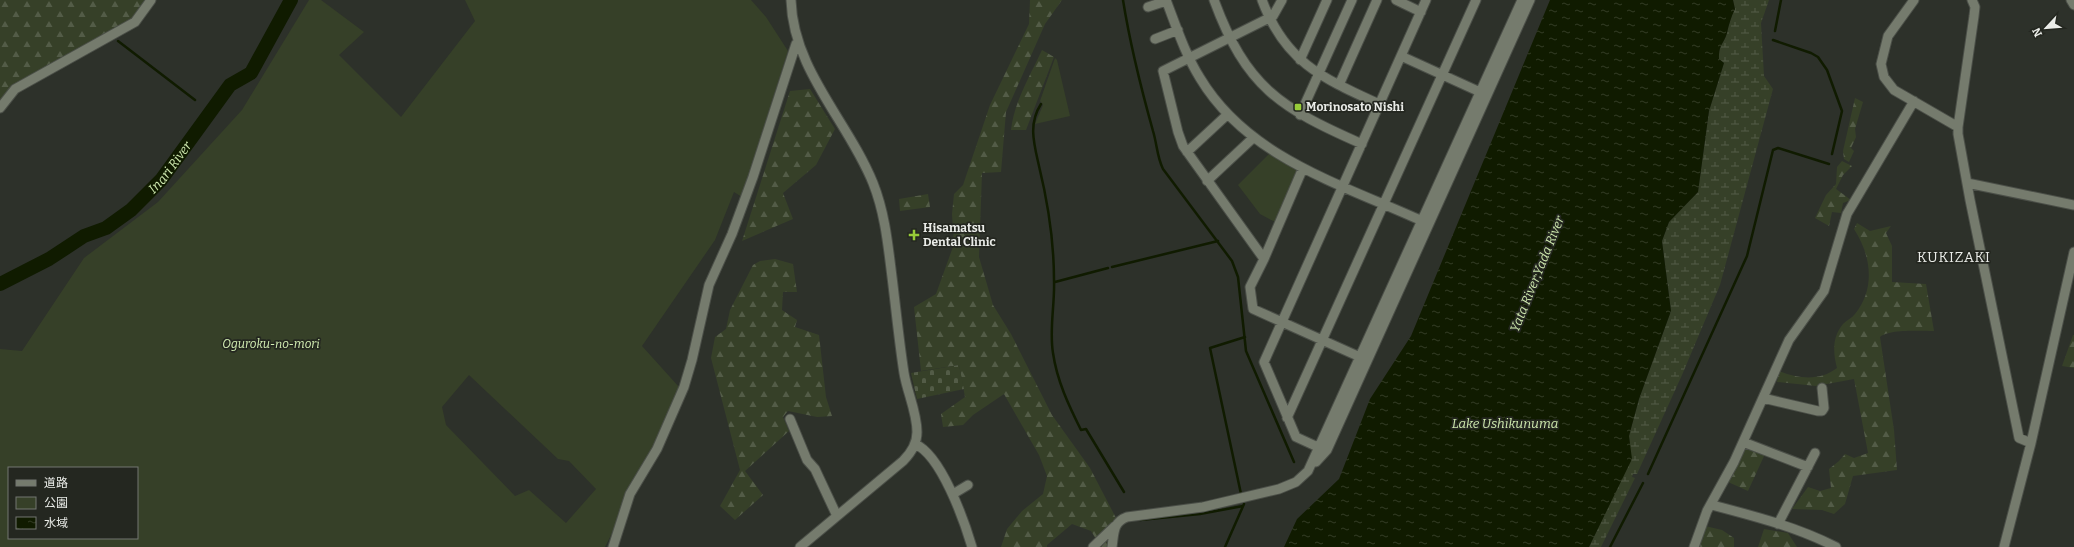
<svg xmlns="http://www.w3.org/2000/svg" width="2074" height="547" font-family="Bitter,'Noto Sans JP',serif">
<defs>
<pattern id="forest-firs" width="22" height="20" patternUnits="userSpaceOnUse"><rect width="22" height="20" fill="#364028"/><path d="M5 1l3.5 6h-7zM16 11l3.5 6h-7z" fill="#535c47"/></pattern>
<pattern id="wetland-marsh" width="20" height="14" patternUnits="userSpaceOnUse"><rect width="20" height="14" fill="#364028"/><path d="M1 5h8M5 5V1M11 12h8M15 12V8" fill="none" stroke="#535c47"/></pattern>
<pattern id="cemetery-stones" width="16" height="16" patternUnits="userSpaceOnUse"><rect width="16" height="16" fill="#364028"/><path d="M2 7V4a2 2 0 0 1 4 0v3zM10 15v-3a2 2 0 0 1 4 0v3z" fill="#535c47"/></pattern>
<pattern id="water-ripples" width="26" height="14" patternUnits="userSpaceOnUse"><rect width="26" height="14" fill="#101b00"/><path d="M2 4q2-2 4 0t4 0M15 11q2-2 4 0t4 0" fill="none" stroke="#333c25"/></pattern>
</defs>
<rect width="100%" height="100%" fill="#2d312a"/>
<path fill="#364028" fill-rule="evenodd" d="M309,0H321L364,32L339,55L401,117L475,21L465,0H751L766,17L788,51L742,197L734,192L715,240L642,346L679,387L649,459L605,547H0V349L22,351L84,258L158,202L242,110ZM469,375L558,459L569,461L596,489L566,523L529,490L515,496L446,425L442,407ZM9,468H137V538H9Z
M1055,58L1057,60L1070,116L1035,124L1043,105L1040,101Z
M1269,154L1297,169L1298,172L1275,222L1260,214L1238,185Z"/>
<path fill="url(#forest-firs)" d="M0,0H148L134,19L0,104Z
M1030,0H1062L1045,24L1006,112L1001,172L982,173L979,257L993,305L1011,334L1052,415L1090,468L1116,518L1112,524L1109,547H1101L1091,531L1072,524L1047,545V547H1001L1007,529L1022,511L1043,494L1047,476L1039,455L1004,394L973,415L963,425L943,427L941,414L965,397L959,365L921,371L914,307L936,294L954,244L952,214L954,194L963,185L990,105L1029,24Z
M1042,50L1054,57L1026,130H1011C1014,102 1030,76 1042,50Z
M810,89L835,129L816,165L783,193L793,219L742,241L790,91Z
M1855,98L1863,102L1855,129L1856,137L1851,148L1854,151L1849,162L1844,159L1843,151Z
M1842,161L1852,166L1843,175L1836,189L1851,200L1843,203L1841,213L1832,212L1829,226L1815,218L1826,195L1836,184L1837,167Z
M928,194L930,207L900,211L899,199Z
M1857,223L1870,231L1891,226L1886,233L1892,246V282L1926,284L1934,331C1922,331 1888,329 1880,337L1894,430L1897,470L1853,476L1845,504L1834,514L1822,510L1792,509L1808,487L1820,491L1831,488L1829,469L1839,461L1845,454L1854,458L1868,453L1854,379L1816,386L1777,382L1779,371C1799,379 1820,381 1837,368C1833,353 1832,337 1843,324C1847,320 1852,318 1855,314C1876,288 1871,255 1854,229Z
M775,259L793,264L797,292H783L782,310L797,320L795,327L819,335L826,397L832,416L817,417L788,411L783,417L789,431L745,471L763,495L735,520L720,506L740,470L711,358L715,337L726,329L730,310L753,265L760,261Z
M2073,335H2074V368L2062,366Z
M1744,445L1765,454L1748,491L1728,482Z
M1705,526L1722,530L1734,538V547H1697Z
M1764,529L1788,533L1797,547H1758Z"/>
<path fill="url(#wetland-marsh)" d="M1733,0H1769L1761,23L1764,76L1773,89L1720,285L1682,375L1637,474H1633L1632,477L1635,478L1601,547H1589L1631,459L1629,436L1639,399L1671,311L1662,241L1669,222L1698,192L1709,111L1724,63L1719,59C1719,43 1723,46 1727,33C1729,24 1731,17 1735,9Z"/>
<path fill="url(#cemetery-stones)" d="M959,365L964,389L917,399L911,373Z"/>
<path fill="url(#water-ripples)" d="M1550,0H1733L1735,9C1731,17 1729,24 1727,33C1723,46 1719,43 1719,59L1724,63L1709,111L1698,192L1669,222L1662,241L1671,311L1639,399L1629,436L1632,459L1589,547H1284L1297,519L1339,479L1370,399L1411,336Z"/>
<g fill="none" stroke-linecap="round" stroke-linejoin="round">
<path stroke="#101b00" stroke-width="2.5" d="M1123,0C1130,44 1141,88 1153,131C1157,144 1157,157 1163,169L1232,261L1238,277L1246,351L1294,462
M1775,31L1781,0
M1773,40L1811,53L1818,57L1827,70L1842,111L1832,154
M118,41L195,100
M1041,104C1028,124 1034,144 1039,166C1048,203 1054,241 1054,280C1055,305 1049,329 1053,353C1057,381 1069,406 1081,430L1086,429L1124,492
M1112,267L1218,241
M1055,282L1108,268
M1648,474L1747,256L1773,150L1778,148L1829,164
M1241,494L1210,348L1245,337
M1140,520L1200,514L1243,506
M1225,547L1244,504
M1610,547L1643,483"/>
<path stroke="#101b00" stroke-width="14" id="s1" d="M0,284L49,259L84,236L106,228L131,210L161,180L230,85L251,73L291,0"/>
<defs>
<path id="minor" d="M791,0C793,70 848,121 873,183C885,213 888,245 892,277C896,309 899,341 904,373C907,392 917,412 917,432C917,443 911,453 903,461L800,547
M1166,0C1176,26 1185,54 1200,78C1248,158 1341,184 1422,221
M1214,0C1246,87 1280,108 1362,144
M1262,0C1285,62 1322,78 1379,104
M1282,0L1273,16L1163,71L1178,132L1183,146L1264,259L1250,287L1253,309L1360,357
M1396,0L1421,12
M1914,0L1888,36L1881,64L1884,77L1894,90L1958,127
M1972,0L1975,7L1974,16L1958,127V134L1970,200L2017,428L2019,438L2031,443
M2071,0L2074,5
M1148,7L1166,1
M1155,39L1178,30
M1401,56L1480,92
M1300,60L1327,0
M1339,85L1377,0
M0,108L15,89L135,22L151,0
M1300,115L1352,0
M1187,152L1228,114
M1207,181L1253,138
M1967,183L2074,205
M1264,259L1303,168
M1763,398L1818,411H1822L1824,408L1822,388
M1287,418L1476,0
M790,419L807,460L815,469L837,516
M1743,442L1808,467
M915,444C941,455 964,520 972,547
M1320,448L1296,437L1264,362L1426,0
M1316,462L1327,450L1530,0
M953,494L968,485
M1712,505C1754,516 1797,527 1836,547
M1778,524L1815,453
M613,547L630,494L657,449L684,387L692,360L709,285L732,234L753,177L796,44
M1093,547L1115,526
M1112,547C1114,533 1113,522 1127,517L1203,507L1279,489L1296,482L1308,471L1522,0
M1694,547L1707,511L1734,462L1789,340L1824,291L1847,214L1914,101
M2004,547L2031,443L2074,252"/>
</defs>
<use href="#minor" stroke="#4b4f48" stroke-width="11"/>
<use href="#minor" stroke="#757b6d" stroke-width="9"/>
</g>
<g fill="#97cc38" stroke="#242720" stroke-width="1.5">
<rect x="1294" y="103" width="8" height="8" rx="2"/>
<path d="M912 229h4v4h4v4h-4v4h-4v-4h-4v-4h4z"/>
</g>
<g text-anchor="middle" dominant-baseline="central" stroke-width="3.5" stroke-linejoin="round" paint-order="stroke">
<g font-size="12" font-weight="bold" fill="#eaece8" stroke="#242720" text-anchor="start">
<text x="1306" y="107">Morinosato Nishi</text>
<text x="923" y="228">Hisamatsu<tspan x="923" dy="14">Dental Clinic</tspan></text>
</g>
<g font-size="12" font-style="italic" fill="#d4efb4" stroke="#242720">
<text x="271" y="344">Oguroku-no-mori</text>
</g>
<g font-size="13" font-style="italic" fill="#cde7ad" stroke="#242720">
<text stroke="none"><textPath href="#s1" startOffset="209">Inari River</textPath></text>
<text transform="translate(1537 274) rotate(-68)">Yata River;Yada River</text>
<text x="1505" y="423">Lake Ushikunuma</text>
</g>
<g font-size="14" letter-spacing="1" fill="#eaece8" stroke="#242720">
<text x="1954" y="257">KUKIZAKI</text>
</g>
</g>
<rect x="8" y="467" width="130" height="72" fill="#242720" stroke="#737670"/>
<rect x="16" y="480" width="20" height="6" fill="#757b6d" stroke="#737670"/>
<text x="44" y="487" font-size="12" fill="#eaece8">道路</text>
<rect x="16" y="497" width="20" height="12" fill="#364028" stroke="#737670"/>
<text x="44" y="507" font-size="12" fill="#eaece8">公園</text>
<rect x="16" y="517" width="20" height="12" fill="url(#water-ripples)" stroke="#737670"/>
<text x="44" y="527" font-size="12" fill="#eaece8">水域</text>
<g transform="translate(2046 28) rotate(244)" stroke="#242720" stroke-width="3" paint-order="stroke">
<path d="M0-3L7 15L0 10L-7 15Z" fill="#eaece8"/>
<text y="-6" font-size="11" font-weight="bold" text-anchor="middle" fill="#eaece8">N</text>
</g>
</svg>
